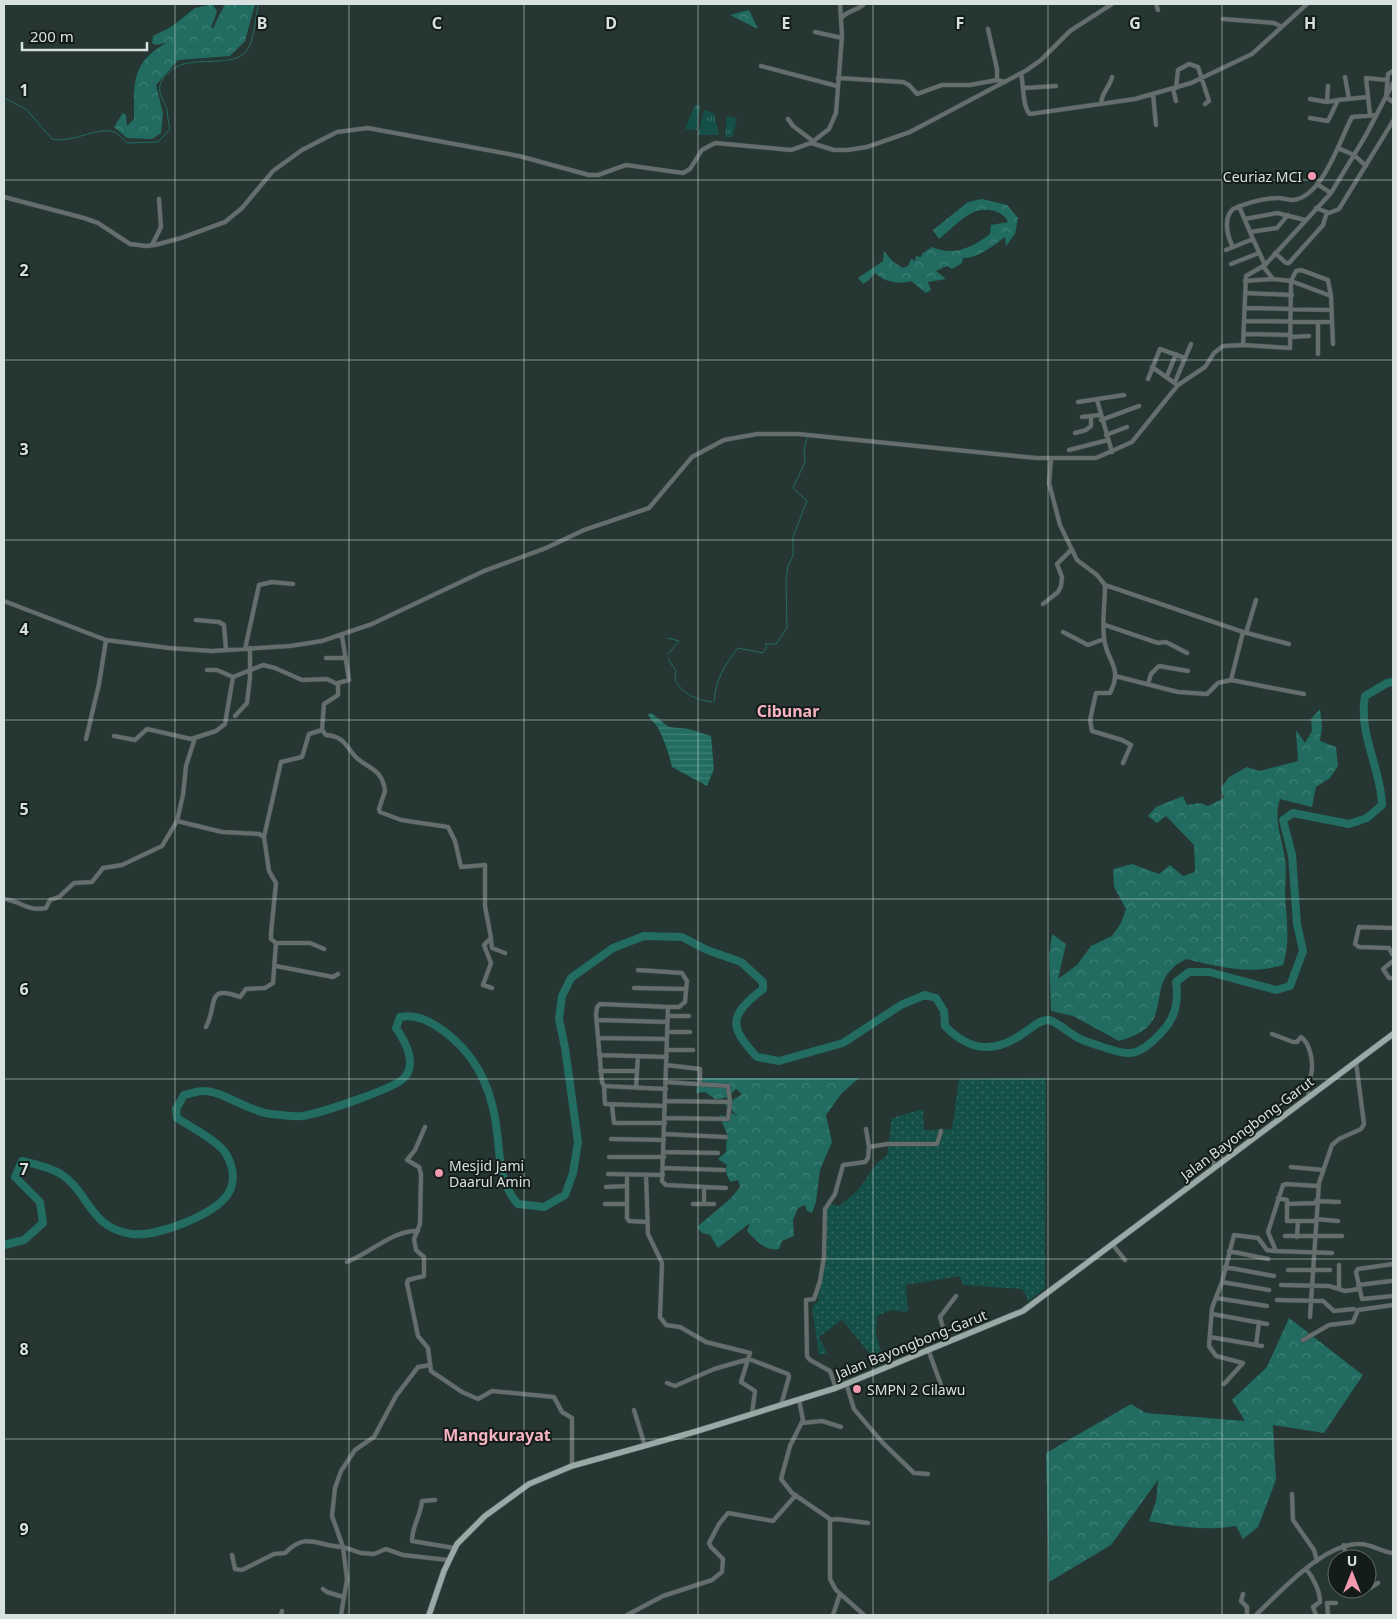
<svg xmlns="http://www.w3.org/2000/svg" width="1397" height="1619" font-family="'Noto Sans',sans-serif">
<defs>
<pattern id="grass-dots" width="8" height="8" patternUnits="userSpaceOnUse" patternTransform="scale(1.25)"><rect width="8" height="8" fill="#145048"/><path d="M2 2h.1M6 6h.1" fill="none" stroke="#356962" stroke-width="1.8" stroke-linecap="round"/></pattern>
<pattern id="forest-crowns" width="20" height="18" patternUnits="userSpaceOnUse" patternTransform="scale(1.25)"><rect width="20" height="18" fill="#216b60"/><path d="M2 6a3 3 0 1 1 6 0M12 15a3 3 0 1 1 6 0" fill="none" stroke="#408076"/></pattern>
<pattern id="park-tufts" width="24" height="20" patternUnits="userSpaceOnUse" patternTransform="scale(1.25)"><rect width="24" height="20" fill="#145048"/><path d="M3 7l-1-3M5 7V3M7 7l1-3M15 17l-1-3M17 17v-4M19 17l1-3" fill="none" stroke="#356962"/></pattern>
<pattern id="water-rules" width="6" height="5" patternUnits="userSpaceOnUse" patternTransform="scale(1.25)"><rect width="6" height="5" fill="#226c61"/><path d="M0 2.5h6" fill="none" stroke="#418177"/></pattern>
</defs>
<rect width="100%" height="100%" fill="#253633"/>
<path fill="url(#grass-dots)" d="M1046,1078L1045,1288L1029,1301L1022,1289L963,1285L960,1276L906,1285L908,1312L891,1310L877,1316L876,1334L884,1363L876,1366L877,1364L874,1359L842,1320L819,1337L827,1353L819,1355L812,1307L819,1300L816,1292L824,1261L826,1209L828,1203L839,1206L858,1190L877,1163L887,1155L892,1118L923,1109L924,1130L952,1129L959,1079Z"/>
<path fill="url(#forest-crowns)" d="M213,4L217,12L211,27L213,28L225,4H255L245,41L230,56L178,60L156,85L163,113L161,133L152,139L127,138L114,127L123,113L126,115L127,126L134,119C134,83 131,63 166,43L155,45L152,43L153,36L171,27L195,8Z
M749,10L758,29L730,15Z
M982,199L1007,205L1018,218L1015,234L1006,246L1005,237C994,245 977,259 963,258L962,263L952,269L947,266L936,271L946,279L928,282L931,290L926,293L911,281C898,285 885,282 875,273L869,280L863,284L858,278L883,261L884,251L893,262L903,268L908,266L911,259L915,261L916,256L921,257L923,253L932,247C954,257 973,247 990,234L991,225L1008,222C1003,210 986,207 974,212C962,217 949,231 939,239L933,230L968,202Z
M1320,709L1322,727L1320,741L1336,747L1338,766L1330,778L1316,787L1312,807L1280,799C1273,820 1282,837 1285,859C1287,870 1285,882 1285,893C1286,918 1291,940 1283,965C1249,975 1220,967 1186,959C1182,962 1176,964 1173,968C1146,993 1176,1026 1119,1041L1073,1016L1051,1011L1049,956L1052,934L1066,944L1058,979L1077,965L1091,946L1112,936L1121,923L1126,909L1114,887L1113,869L1132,864L1159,874L1170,865L1183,876L1195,872L1194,845L1166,816L1157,823L1148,816L1156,807L1183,796L1187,805L1200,803L1208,806L1224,798L1221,788L1229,777L1247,767L1259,771L1298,761L1296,730L1305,743L1312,731L1311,719Z
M696,1078H859L842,1093L826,1115L832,1142L820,1170L816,1202L812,1213L807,1211L805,1205L798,1208L793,1220L794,1236L782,1241L779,1249C765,1252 756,1240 747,1231L750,1223L718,1248L710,1235L702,1233L697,1227L731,1198L740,1187L738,1180L730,1182L725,1170L727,1165L718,1159L726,1152L727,1134L719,1115L727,1116L732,1113L738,1116L725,1105L742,1094L736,1089L728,1097L716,1100L705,1092L696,1093L698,1081Z
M1289,1318L1363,1375L1324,1433L1273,1425L1276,1480L1258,1527L1243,1539L1236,1526C1206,1531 1179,1527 1149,1521L1156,1501L1158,1480L1111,1545L1049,1582L1046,1453L1131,1404L1146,1413L1245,1421L1232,1400L1267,1367Z"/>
<path fill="url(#park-tufts)" d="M695,105L700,106L697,130L685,129Z
M704,110L714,113L719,135H698Z
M727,116L737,118L733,137H725Z"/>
<path fill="url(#water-rules)" d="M651,713L669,727L689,729L711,736L714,769L707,786L672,767C669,753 664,740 658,728C655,722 650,720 648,714Z"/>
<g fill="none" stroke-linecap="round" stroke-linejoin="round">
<path stroke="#226c61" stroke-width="1" d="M4,98L26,109L52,139C74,144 102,123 118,134C121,136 124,140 127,143L158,142L170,129C168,123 168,117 167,110C165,102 158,95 160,85C161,80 165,76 168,73C190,50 238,74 250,45C253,38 257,13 258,4
M668,638L679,641L669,653
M668,659L676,671L675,680C682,694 697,700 712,702
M714,702C715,681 725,664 738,648L763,653L767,647L765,644H776L787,628L786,580L788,566L793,555V537L807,501L793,488L805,462L804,450L807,437"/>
<path stroke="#226c61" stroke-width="8" d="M4,1245L24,1240L43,1223L40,1202L15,1177L22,1161C35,1164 49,1167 61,1174C89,1192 89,1228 132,1234C157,1237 214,1215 228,1194C236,1181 233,1166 226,1154C220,1142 189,1126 177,1118L176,1109L184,1095C190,1094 197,1091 203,1091C221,1090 249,1112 271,1114C281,1115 292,1117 302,1116C318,1114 397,1088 405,1077C417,1062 405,1041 396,1028L400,1017C417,1014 430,1021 445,1032C473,1053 489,1083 495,1118C501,1149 496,1179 518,1204L544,1207L565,1195L573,1173L578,1142L565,1048L559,1019L562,996L571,978L613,948L644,936L682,937L707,950L741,962L763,982V989C730,1015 727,1025 757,1057L779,1061L843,1043L901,1005L925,995L936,998L944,1011L945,1026C970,1052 996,1054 1025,1032C1032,1028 1040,1019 1049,1020C1057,1022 1068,1032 1075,1036C1082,1041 1091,1043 1100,1046C1129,1056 1137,1058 1160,1034C1175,1019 1179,1003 1176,982L1189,972H1209L1276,990L1290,986L1303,951L1297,924L1292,855L1283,820L1293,813L1349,824L1367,818L1382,805C1381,768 1358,734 1365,696L1387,683L1393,682"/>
<defs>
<path id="street" d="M1156,4L1158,10
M841,18C850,9 856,11 863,5
M1223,19L1274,23L1280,26
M988,29L997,69V80
M815,32L842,38
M761,66L837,86
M1393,71L1388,74L1386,97L1393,102
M1021,74C1024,85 1022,107 1030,114L1135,99L1191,83L1252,54L1307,4
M1345,77L1349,99
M838,78L903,82L909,85L917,94L942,85H970L997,80L1005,82
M1024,88L1056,86
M1176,88L1178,70L1189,64L1198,67L1209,101L1205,104
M1173,89L1176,101
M1153,94L1156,125
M1310,99L1327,102L1338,100
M1327,102L1328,86
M1101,104C1101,93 1110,87 1112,77
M1370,115L1366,78L1386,80
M1310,118L1328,121L1338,100L1368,97
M788,119L793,126L813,141
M811,143L829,129L836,113L842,36L840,4
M1338,148L1354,155L1366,166
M1317,184L1331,193
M4,197L84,218L98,223L130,244L146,246L155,245L181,238L225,222L242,208L273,171L302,150L337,132L368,128L519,156L589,175H598L626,165L683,173L690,169L702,150L715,143L791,150L811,143L834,150H848L867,147L910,132L1027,70L1041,60L1070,31L1112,4
M1239,206L1253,239
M1316,208L1329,213L1339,209L1393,121
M1245,219L1277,213L1305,220
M1250,232L1277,228L1288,215
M152,245L161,227L159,199
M1233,247C1227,236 1223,218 1233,209C1247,203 1263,198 1278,198C1283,198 1288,200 1293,200C1323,197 1340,139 1352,117L1376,115
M1226,250L1253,239L1265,265
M1275,253L1286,263H1289L1323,225L1327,212
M1231,264L1259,253
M1263,266L1273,279
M1245,293L1292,295
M1331,296L1328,280L1301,270L1296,271L1291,281L1331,296L1333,344
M1245,308L1332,310
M1245,321L1332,322
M1244,334L1291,335
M1291,337L1309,336
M1243,345L1290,348L1291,281L1273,279L1245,281
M1318,354V322
M1152,367L1176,384
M1167,376L1176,354
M1148,379L1160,349L1185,358
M1175,382L1191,344
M1097,400L1112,452
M1078,402L1124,395
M1082,417L1091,416
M1101,420L1139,406
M1075,433L1086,430L1091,426V416L1100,415
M1106,435L1127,427
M1069,450L1108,440
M1051,459L1049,483L1060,525L1077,560L1097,575L1105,585C1105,602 1102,621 1104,637C1105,660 1124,666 1110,693H1096L1090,720L1092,731L1122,740L1131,745L1123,763
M1105,585L1243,632L1289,644
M4,601L106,640L169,648L212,651L290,646L322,641L372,624L484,571L546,548L584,530L649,508L692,457L724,440L757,434H798L1036,458H1096L1132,442L1178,385L1205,367L1214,353L1223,346L1243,345L1246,276L1265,265L1331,193L1366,135L1393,83
M1043,604L1058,592L1061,586L1062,577L1057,564L1071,550
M196,620L219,622L224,625L226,650
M1105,625L1158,643L1166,642L1187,653
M1063,632L1088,645L1104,639
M1246,633L1256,600
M342,636L349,680L338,683V695L324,704L322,730L326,735C341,736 345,743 353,754C365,769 382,766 385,791L379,809L380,812L401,820L448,827L455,841L461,867L485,865V906L491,938L484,945L491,963L483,985L492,988
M245,649L259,585L272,582L293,584
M326,658H346
M207,670H217L233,677
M1115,676L1178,692L1207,694L1218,683L1231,680L1243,632
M1231,680L1304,694
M1148,684L1151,674L1159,666L1188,671
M235,716L247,703L250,677V648
M114,736L135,740L147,729L191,739L216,731L225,724L233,677L263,665L275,668L302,680L327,679L337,684
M86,739L99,684L106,640
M177,821L222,832L259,834L264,837
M4,899C21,901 28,912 46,908L50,900L59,897L74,883L92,882L103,868L122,865L162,846L177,821L183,795L186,766L195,738
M1393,928L1359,927L1355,944L1359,947L1389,948L1393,955
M491,940L492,948L505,953
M276,943H310L324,949
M1393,961L1383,969L1389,978H1393
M276,966L333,977L338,974
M638,970L682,973L687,981L685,1002L679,1007H668L600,1004L597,1007L596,1015L602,1082L604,1086L666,1089
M634,988L686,989
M668,1007L662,1181L666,1185L726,1188
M668,1016H689
M597,1020L668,1022
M206,1027C218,1005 205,984 240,997L246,989L265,988L273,983L276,943L271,939V933L276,883L269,871L264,837L281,762L302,757L309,734L322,730
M668,1032H690
M1272,1034L1293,1042H1297L1301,1037C1310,1043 1314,1063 1311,1075C1310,1078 1307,1082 1305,1086L1310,1096
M599,1038L667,1039
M667,1050H693
M599,1055L667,1057
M666,1065L700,1069V1084
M600,1071H637
M604,1086L605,1104L665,1106
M636,1088L638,1056
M665,1101L730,1102L728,1086L666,1082
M612,1106L614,1123H665
M665,1118L728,1119L730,1102
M425,1127L415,1150L407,1160L419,1167L421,1174L420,1224L414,1239L416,1250L424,1257V1276L408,1280L407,1283L418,1336L428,1348L431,1371L462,1392L478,1399L492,1391L554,1397L562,1412L572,1418V1466
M866,1129L869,1147
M664,1134L726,1137
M611,1139L664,1140
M664,1152L718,1153
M609,1157H664
M1291,1167L1323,1170
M663,1168L724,1170
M1214,1168L1213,1157L1225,1148
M608,1174L663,1175
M627,1175V1218L629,1221L647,1222
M646,1175L648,1234L662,1263L660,1317L666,1325L680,1327L706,1342L750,1353L741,1382L755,1391L752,1414
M606,1187L627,1186
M1278,1198L1287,1200V1221H1315
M1316,1201L1339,1202
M605,1204H627
M693,1204H714
M704,1204V1187
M1287,1204L1316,1203
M1316,1219L1338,1221
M1285,1236H1342
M1297,1237L1298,1221
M1113,1245L1125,1260
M1229,1251L1268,1259
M1276,1251L1268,1232L1283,1185L1286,1184L1318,1186
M347,1262C370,1253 395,1229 418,1231
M1393,1264L1358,1269L1356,1272L1362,1299L1393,1296
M1225,1267L1274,1276
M1288,1270H1330
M1222,1282L1269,1290
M1281,1285L1329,1286L1345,1291L1359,1289
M1358,1285L1391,1281
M1339,1288V1265
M1216,1298L1267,1306
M1277,1300L1323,1301L1334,1311L1354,1309
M1212,1314L1267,1324
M1310,1317L1319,1183L1332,1145L1339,1139L1361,1129L1364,1124L1356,1062
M1210,1337L1262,1346
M1303,1340L1329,1325L1353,1322L1358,1310L1393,1305
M947,1341L940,1317L956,1296
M1256,1345L1259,1322
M928,1349L941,1385
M667,1383L675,1386L714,1369L749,1359L788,1374L789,1377L781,1405
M846,1383L854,1409L882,1442L914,1473L928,1474
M1224,1384L1243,1363L1216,1356L1209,1346L1212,1308L1222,1282L1234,1235L1258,1238L1267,1250L1273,1251L1332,1253
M836,1388L830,1371L810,1360L807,1356L806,1300L814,1299L820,1281L824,1257L825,1209L835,1194L843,1165L865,1162L868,1158L869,1147L887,1144H937L941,1131
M799,1400L803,1420L790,1446L781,1479L792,1493L830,1519V1579L836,1590L864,1615
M634,1410L645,1446
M802,1423L822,1421L841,1427
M1292,1494L1293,1520L1314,1550L1317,1561
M435,1500L422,1501C421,1515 412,1526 412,1541L454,1548
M830,1520L837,1519L868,1523
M1344,1545L1346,1559
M232,1555L235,1569L242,1570L274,1554L285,1553C307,1531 316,1546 343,1547L332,1516L335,1488L341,1471L355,1450L374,1437L396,1396L418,1367L430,1365
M1306,1569C1313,1577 1320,1591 1320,1602L1313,1607L1316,1615
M323,1589L327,1592L343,1597
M1350,1589C1358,1595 1371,1588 1378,1583
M1243,1594L1241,1601L1247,1607V1615
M281,1615L282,1611
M341,1615L347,1579L343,1547L361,1553L374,1554L386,1549L403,1555L448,1560
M627,1615L663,1596L712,1580L722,1572L723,1559L711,1547L709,1543L719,1524L728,1513L773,1521L796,1495
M833,1615L840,1594
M1256,1615C1281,1591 1324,1543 1360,1544C1372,1544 1381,1552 1393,1553
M1328,1615L1327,1603H1336"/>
<path id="primary" d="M429,1615L444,1571L457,1544L485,1516L529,1484L572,1466L694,1432L836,1388L1023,1311L1393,1034"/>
</defs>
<use href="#street" stroke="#41514f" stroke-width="5"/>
<use href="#primary" stroke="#41514f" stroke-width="7"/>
<use href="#street" stroke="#666e6d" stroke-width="4"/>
<use href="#primary" stroke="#99aaa6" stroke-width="5.5"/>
</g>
<path fill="none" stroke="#d7e1df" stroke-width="1" stroke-opacity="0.55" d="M175,4V1615M349,4V1615M524,4V1615M698,4V1615M873,4V1615M1048,4V1615M1222,4V1615M4,180H1393M4,360H1393M4,540H1393M4,720H1393M4,899H1393M4,1079H1393M4,1259H1393M4,1439H1393"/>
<g fill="#f29ab0" stroke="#141c1a" stroke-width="2">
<circle cx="1312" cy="176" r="5"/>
<circle cx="439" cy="1173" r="5"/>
<circle cx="857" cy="1389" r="5"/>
</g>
<g text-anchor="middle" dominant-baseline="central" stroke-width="4" stroke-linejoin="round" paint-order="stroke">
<g font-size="14" fill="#d7e1df" stroke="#141c1a" text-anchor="start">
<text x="1302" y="176" text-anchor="end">Ceuriaz MCI</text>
<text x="449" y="1165">Mesjid Jami<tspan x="449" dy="16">Daarul Amin</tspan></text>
<text x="867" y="1389">SMPN 2 Cilawu</text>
</g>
<g font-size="14" fill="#d7e1df" stroke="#141c1a">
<text transform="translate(1247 1128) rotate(-37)">Jalan Bayongbong-Garut</text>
<text transform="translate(911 1344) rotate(-22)">Jalan Bayongbong-Garut</text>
</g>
<g font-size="16" font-weight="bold" fill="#f6b3c2" stroke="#141c1a">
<text x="788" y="711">Cibunar</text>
<text x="497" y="1435">Mangkurayat</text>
</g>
</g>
<g font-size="16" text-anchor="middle" font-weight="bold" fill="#d7e1df" stroke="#141c1a" stroke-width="4" stroke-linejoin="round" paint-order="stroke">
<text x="262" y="29">B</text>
<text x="437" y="29">C</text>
<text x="611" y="29">D</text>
<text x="786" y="29">E</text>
<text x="960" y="29">F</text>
<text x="1135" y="29">G</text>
<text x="1310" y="29">H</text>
<text x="24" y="96">1</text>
<text x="24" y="276">2</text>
<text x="24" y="455">3</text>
<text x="24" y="635">4</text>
<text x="24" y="815">5</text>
<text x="24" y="995">6</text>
<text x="24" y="1175">7</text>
<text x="24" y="1355">8</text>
<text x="24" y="1535">9</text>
</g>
<rect width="1397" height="1619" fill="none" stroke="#d7e1df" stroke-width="10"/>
<g transform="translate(1352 1574)"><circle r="24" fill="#141c1a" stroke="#626b69"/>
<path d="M0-4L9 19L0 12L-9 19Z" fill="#f29ab0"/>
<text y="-8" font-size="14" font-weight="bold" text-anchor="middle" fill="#d7e1df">U</text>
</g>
<path d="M22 42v8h125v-8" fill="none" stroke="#d7e1df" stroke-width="2.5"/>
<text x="30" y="42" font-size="15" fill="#d7e1df" stroke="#141c1a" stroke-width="4" paint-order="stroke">200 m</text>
</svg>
